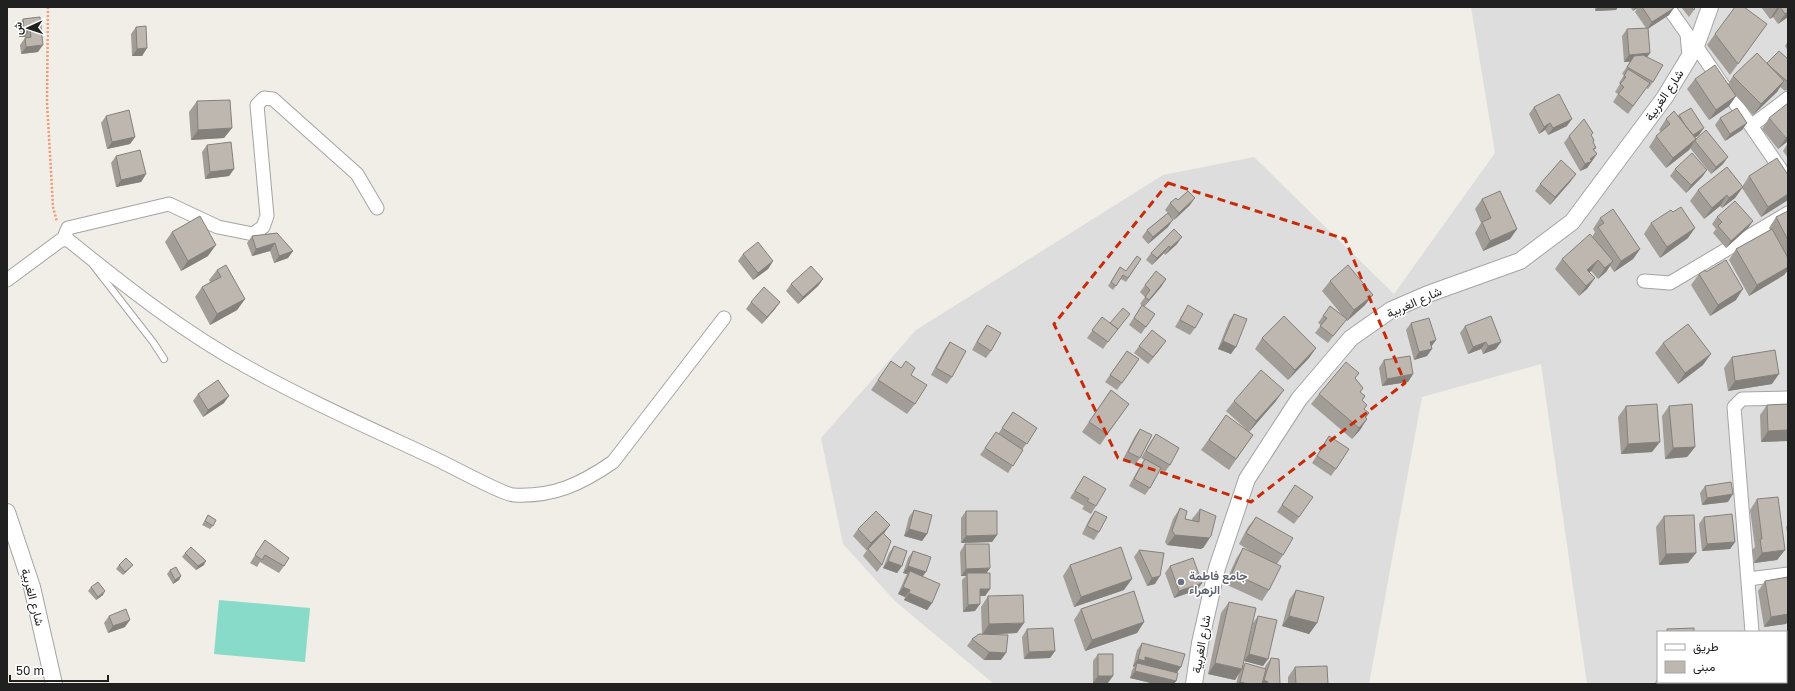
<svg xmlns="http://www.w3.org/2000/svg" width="1795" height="691" font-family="'Golos Text',Vazirmatn,sans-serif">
<rect width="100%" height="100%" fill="#f0eee7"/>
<path fill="#dedddd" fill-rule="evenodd" d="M1471,7H1788V684H1587L1541,364L1422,397L1369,684H994L895,601L843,544L821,438L916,330L1163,175L1254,157L1394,294L1495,153ZM1658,632H1786V682H1658Z"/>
<path fill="#89dbc9" d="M219,600L310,608L305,662L214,654Z"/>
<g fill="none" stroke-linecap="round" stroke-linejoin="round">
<defs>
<path id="service" d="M93,265L153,342L164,359
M1718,682L1720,684
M1659,684L1660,682"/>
<path id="minor" d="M1668,7L1687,34L1689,56
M1696,46L1788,180
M1751,126L1788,98
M63,240L68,228L169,204L218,227L253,234L263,227L267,216L257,105L264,98L273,99L357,174L377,208
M7,280L61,240L67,239C125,286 183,332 249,368C310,402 374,430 438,460C451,466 504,495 514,495C554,497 581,484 613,462L724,318
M1644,281L1670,283L1788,213
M1748,579L1788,574
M1752,632L1734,407L1742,399L1788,398
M1756,682V684"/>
<path id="tertiary" d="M7,512L32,587L54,684
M1194,684L1200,643L1217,568L1247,479L1299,399L1351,338L1391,310L1428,294L1520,261L1572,222L1665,97L1696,46L1710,7"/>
</defs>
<use href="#service" stroke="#a4a4a4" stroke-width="8"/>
<use href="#minor" stroke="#a4a4a4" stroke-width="15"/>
<use href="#tertiary" stroke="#a4a4a4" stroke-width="18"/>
<path stroke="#f49774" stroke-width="2.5" stroke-dasharray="2 2" stroke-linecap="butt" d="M48,7L47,102L53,207L57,222"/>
<use href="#service" stroke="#fff" stroke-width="6"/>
<use href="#minor" stroke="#fff" stroke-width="13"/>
<use href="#tertiary" stroke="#fff" stroke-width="16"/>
</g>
<path fill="#a39d97" d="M1595,7H1618L1616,10L1595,11Z
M1630,7H1673L1669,15L1648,29L1650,53L1647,57L1653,82L1648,89L1646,88L1628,114L1613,102L1618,94L1615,92L1620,84L1619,83L1624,75L1622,74L1630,62H1624L1622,36L1627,29L1646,28L1635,12L1638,7L1633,11Z
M1681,7H1695L1694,10L1689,17Z
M1761,7H1788V17L1778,24L1773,17L1770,19Z
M40,17L38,52L21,54L20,45L25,38V37H19L18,26L23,19Z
M1767,24L1730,75L1707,45L1715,34Z
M136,27L147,48L142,56H132L131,34Z
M1788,41V51L1785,46Z
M1788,59V89L1785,91L1780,87L1777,92L1753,115L1736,96L1729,106L1709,120L1687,89L1695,79L1728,84L1733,76L1767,63Z
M197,101L232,128L224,138L191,140L189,112Z
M1534,107L1567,126L1548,135L1545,130L1539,134L1529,114Z
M1679,115L1699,135L1695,138L1723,164L1711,174L1690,148L1689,150L1666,168L1649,147L1656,136L1661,132L1659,130L1666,119L1678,116Z
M106,116L135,137L130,144L107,149L101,123Z
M1720,118L1747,123L1742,130L1725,141L1715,125Z
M1769,118L1788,141L1778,149L1762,129Z
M1591,135L1594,140L1593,142L1596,148L1594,150L1597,154L1587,168L1580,171L1564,143L1569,136Z
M1788,143V158L1783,151Z
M207,145L234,169L229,176L205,179L202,152Z
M116,156L146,174L141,182L116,187L111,163Z
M1675,169L1707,170L1702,177L1686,193L1670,176Z
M1749,176L1788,200L1761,217L1742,188L1735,198L1722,208L1720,206L1704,219L1690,201L1698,190L1742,187Z
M1571,181L1550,205L1535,191L1540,184Z
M1482,199L1517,229L1510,239L1483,251L1475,233L1481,223L1475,209Z
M1178,200L1190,205L1174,220L1168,213V227L1148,244L1142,237L1147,230L1168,213L1165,210L1170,203Z
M1788,211V270L1784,275L1749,296L1729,260L1736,249L1770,230L1769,228L1776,217Z
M1717,217L1753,221L1748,228L1726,248L1713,233L1716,229L1712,224Z
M1600,218L1640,249L1633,259L1614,272L1610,266L1606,272L1598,279L1591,271L1589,272L1595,278L1587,289L1579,296L1555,269L1562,259L1592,237L1595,232L1593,229Z
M1651,223L1688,238L1660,258L1644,234Z
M1174,229L1177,244L1165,255L1164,253L1152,265L1146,260L1151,253Z
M172,232L208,256L181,271L165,242Z
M277,233L293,251L288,258L274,263L270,251L252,256L247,243L252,236Z
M743,254L773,261L768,269L753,280L738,261Z
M1141,259L1126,282L1121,279L1113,290L1108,286L1120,267L1126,271Z
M217,270L245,299L237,310L210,325L195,297L202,287L210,282L209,280Z
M1706,272L1736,300L1710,316L1691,285L1699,274Z
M823,279L818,286L798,304L786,291L791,284Z
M1166,279L1161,287L1144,307L1155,314L1141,334L1129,325L1142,305L1140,304L1145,297L1140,292L1145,285Z
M1330,281L1365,305L1347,321L1346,320L1328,343L1315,333L1321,325L1318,323L1330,306L1342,315L1322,291Z
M751,302H780L775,309L762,324L746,309Z
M1188,305L1195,328L1190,335L1175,327Z
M1234,314L1231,354L1218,349L1229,321Z
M1102,317L1115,332L1103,349L1087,338Z
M1411,323L1436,340L1431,346L1427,356L1414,360L1406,330Z
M987,325L991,351L986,358L972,350L982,332Z
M1465,326L1496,349L1483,354L1481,349L1468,354L1460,333Z
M1262,338L1316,348L1309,358L1288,380L1255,349Z
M950,342L952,377L947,384L931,375L945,349Z
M1663,343L1703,365L1678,384L1655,353Z
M1139,346L1161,348L1148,364L1134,353Z
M1127,351L1139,359L1117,390L1105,382Z
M1732,357L1772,384L1728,391L1724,368Z
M1384,360L1413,374L1408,382L1382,386L1379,368Z
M891,361L911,375L915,404L907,414L871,390Z
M1359,373L1355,378L1363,388L1360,392L1365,396L1362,401L1367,405L1364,409L1369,413L1366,418L1367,419L1360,430L1352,439L1311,404L1319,394Z
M1111,390L1129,404L1100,445L1082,432Z
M198,394L224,403L203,417L193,401Z
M1234,401H1276L1249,432L1226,411Z
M1788,404V441L1761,442L1760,415L1767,405Z
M1626,406L1652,452L1621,454L1618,417Z
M1669,406L1695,447L1687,457L1665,459L1662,416Z
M1013,412L1037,428L1022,450H1023L1008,473L980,455L996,432L998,434Z
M1226,415L1253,435L1229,470L1201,450Z
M1140,429V458L1135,465L1123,459L1135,436Z
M1156,434L1170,465L1165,472L1160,470L1150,488L1145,495L1129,486L1140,466L1144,460L1141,458L1151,441Z
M1329,436L1336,469L1331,476L1312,463Z
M1084,476L1096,506L1091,514L1082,509L1084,506L1070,498Z
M1295,485L1299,517L1294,524L1277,512Z
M1705,486L1728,502L1702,505L1700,493Z
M1757,499L1785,550L1777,560L1754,563L1752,550L1755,547L1750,510Z
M1180,508L1185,519L1192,520V519L1200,509L1204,547L1201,549L1167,545L1165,542L1173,519Z
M914,510L927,534L922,541L904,536L909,517Z
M966,511L997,535L992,542L961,543V518Z
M1095,511L1099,532L1094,540L1082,534L1090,518Z
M208,515L213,526L210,529L202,525Z
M1664,516L1696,553L1688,563L1659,565L1656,527Z
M1256,517L1283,555L1277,564L1269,590L1262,601L1225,584L1236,559L1243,548L1257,555L1239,544L1248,527Z
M1704,517L1735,542L1730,549L1702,551L1699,524Z
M1788,524V537L1786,527Z
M858,529L885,532L884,534L882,565L877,572L863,556L867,550H866L853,536Z
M265,540L284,566L279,573L260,562L257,567L250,563Z
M965,544L990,568L986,573L990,589L985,596H980L975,611L963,612L962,580L966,576H961L960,552Z
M894,546L902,566L897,573L883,568L889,553Z
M1139,550L1155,584L1147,586L1134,557Z
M913,551L923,576L932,603L927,610L904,600L905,597L898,594L905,578L907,574L903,573L908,558Z
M185,553L204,565L196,570L182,557Z
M119,565H133L123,575L116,569Z
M1070,565L1124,590L1074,607L1063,576Z
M1170,566L1202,583L1197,590L1174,598L1165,573Z
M170,570L181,576L179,580L173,584L167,574Z
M1788,577V621L1786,624L1764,627L1758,591L1765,581Z
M91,587L103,595L96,600L88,591Z
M1296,590L1317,623L1309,634L1282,626L1289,600Z
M988,596L1017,633L992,634L1001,660H984L967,646L972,639L982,634L981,607Z
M1229,602L1243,666L1245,663L1264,669L1266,665L1271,658L1280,684H1236L1239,673L1235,680L1208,674L1221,613Z
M1081,609L1144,622L1137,633L1085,651L1074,620Z
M109,616L125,627L108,633L104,623Z
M1258,616L1268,659L1263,666L1244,661L1253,623Z
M1027,629L1055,651L1050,658L1024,659L1022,637Z
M1142,643L1177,673L1176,681L1174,684H1155L1130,678L1132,670L1134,667L1133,666L1137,650Z
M1098,654L1108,683H1093V661Z
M1295,667L1328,684H1288V677Z"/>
<path fill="#84807b" d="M1598,7H1618L1616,10L1595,11Z
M1636,7H1639L1633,11Z
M1780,7L1773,17L1770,19L1777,8Z
M1674,8L1669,15L1647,29L1652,22Z
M1788,12V17L1778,24L1785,14Z
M30,29L25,37H19L24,30Z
M43,45L38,52L21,54L26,47Z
M147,48L142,56H132L137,49Z
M1650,53L1645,60L1624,62L1629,55Z
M1784,81L1777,92L1753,115L1761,104Z
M1736,96L1729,106L1709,120L1716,110Z
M1572,119L1567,126L1548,135L1553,128Z
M1550,123L1545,130L1539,134L1544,127Z
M1747,123L1742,130L1725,141L1730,134Z
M232,128L224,138L191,140L198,130Z
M1704,128L1699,135L1687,143L1692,136Z
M1788,136V141L1778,149L1786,138Z
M135,137L130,144L107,149L112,142Z
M1696,139L1689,150L1666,168L1673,158Z
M1597,154L1587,168L1580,171L1585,164Z
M1728,157L1723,164L1711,174L1716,167Z
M234,169L229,176L205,179L210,172Z
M1707,170L1702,177L1686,193L1691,185Z
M146,174L141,182L116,187L121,180Z
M1576,174L1571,181L1550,205L1555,197Z
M1743,187L1735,198L1722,208L1729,198Z
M1788,194V200L1761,217L1768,207Z
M1727,195L1720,206L1704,219L1712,208Z
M1195,198L1190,205L1174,220L1179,213Z
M1173,220L1168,227L1148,244L1153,237Z
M1753,221L1748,228L1726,248L1731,241Z
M1695,228L1688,238L1660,258L1667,247Z
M1517,229L1510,239L1483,251L1490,241Z
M1182,237L1177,244L1165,255L1170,248Z
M275,243L270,251L252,256L256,249Z
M216,245L208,256L181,271L188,261Z
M1169,246L1164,253L1152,265L1157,258Z
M1640,249L1633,259L1614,272L1621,261Z
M293,251L288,258L274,263L279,256Z
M1598,260L1591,271L1580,280L1587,270Z
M773,261L768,269L753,280L758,273Z
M1613,261L1606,272L1598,279L1605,268Z
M1788,267V270L1784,275L1749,296L1757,285Z
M1595,278L1587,289L1579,296L1586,286Z
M823,279L818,286L798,304L803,297Z
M1166,279L1161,287L1144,307L1149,300Z
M1743,289L1736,300L1710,316L1718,305Z
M1373,295L1365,305L1347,321L1354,310Z
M245,299L237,310L210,325L217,314Z
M780,302L775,309L762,324L767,317Z
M1436,340L1431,347L1430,342Z
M1166,341L1161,348L1148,364L1153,357Z
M1223,341L1236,347L1231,354L1218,349Z
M1486,342L1481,349L1468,354L1473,347Z
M1501,342L1496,349L1483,354L1488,346Z
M1316,348L1309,358L1288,380L1295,370Z
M1432,349L1427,356L1414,360L1419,352Z
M1711,354L1703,365L1678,384L1685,373Z
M1413,374L1408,382L1382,386L1387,379Z
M1779,374L1772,384L1728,391L1735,381Z
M1284,390L1276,401L1249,432L1256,421Z
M229,396L224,403L203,417L208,410Z
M1367,419L1360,430L1352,439L1359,428Z
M1788,430V441L1761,442L1768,431Z
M1660,442L1652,452L1621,454L1628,444Z
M1695,447L1687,457L1665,459L1673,448Z
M1733,494L1728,502L1702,505L1707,498Z
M890,525L885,532L866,550L871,543Z
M909,529L927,534L922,541L904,536Z
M997,535L992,542L961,543L966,536Z
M1175,535L1211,536L1204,547L1201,549L1167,545Z
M1735,542L1730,549L1702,551L1707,544Z
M1785,550L1777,560L1754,563L1762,553Z
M1696,553L1688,563L1659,565L1666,554Z
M206,561L204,565L196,570L198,566Z
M888,561L902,566L897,573L883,568Z
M133,565L123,575L125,572Z
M908,566L926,572L921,579L910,571L907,574L903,573Z
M990,568L985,575L967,573L966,576H961L966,569Z
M181,576L179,580L173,584L175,580Z
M1160,576L1155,584L1147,586L1152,578Z
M1132,579L1124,590L1074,607L1081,597Z
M1202,583L1197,590L1174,598L1179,591Z
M903,587L910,590L905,597L898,594Z
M980,589H990L985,596H975Z
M105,591L103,595L96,600L98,597Z
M909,593L932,603L927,610L904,600Z
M980,604L975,611L963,612L968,605Z
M1788,614V621L1786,624L1764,627L1771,617Z
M1289,616L1317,623L1309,634L1282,626Z
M130,620L125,627L108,633L113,626Z
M1144,622L1137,633L1085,651L1092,640Z
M1024,623L1017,633L982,635L989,624Z
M1055,651L1050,658L1024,659L1029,652Z
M989,652L1006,653L1001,660H984Z
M1249,654L1268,659L1263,666L1244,661Z
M1145,657L1181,667L1176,674L1137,663L1134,667L1133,666L1138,659Z
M1215,663L1242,669L1235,680L1208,674Z
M1135,671L1176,681L1174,684H1155L1130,678Z
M1786,671H1788V678H1786Z
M1098,676H1113L1108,683H1093Z
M1264,680L1268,682L1267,684H1261Z
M1240,682L1248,684H1238Z"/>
<path fill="#bdb7b0" stroke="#84807b" d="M1642,7H1673L1674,8L1652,22Z
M1691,7H1695L1694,10Z
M1735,7H1744L1767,24L1738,64L1715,34Z
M1780,7H1788V12L1785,14Z
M40,17L43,45L26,47L25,38L31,37L30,29L24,30L23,19Z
M146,26L147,48L137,49L136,27Z
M1648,28L1650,53L1629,55L1627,29Z
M1779,51L1788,59V82L1773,69L1767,63Z
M1757,53L1784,81L1761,104L1733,76Z
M1643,55L1663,65L1653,82L1627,67L1634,56Z
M1715,65L1736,96L1716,110L1695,79Z
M1628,69L1650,83L1633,106L1618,94L1624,87L1620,84L1626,77L1624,76Z
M1559,94L1572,119L1553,128L1550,123L1544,127L1534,107Z
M230,100L232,128L198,130L197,101Z
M1788,103V136L1786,138L1769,118Z
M1691,108L1704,128L1693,135L1685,125L1679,115Z
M1737,108L1747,123L1730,134L1720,118Z
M129,110L135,137L112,142L106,116Z
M1674,111L1696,139L1673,158L1656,136L1670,124L1666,119Z
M1584,119L1593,133L1591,135L1594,140L1593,142L1596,148L1593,149L1597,154L1590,159L1592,161L1585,164L1569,136Z
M1706,130L1728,157L1716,167L1695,141L1696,139Z
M231,142L234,169L210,172L207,145Z
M140,150L146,174L121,180L116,156Z
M1692,153L1707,170L1691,185L1675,169Z
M1777,158L1788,175V194L1768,207L1749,176Z
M1561,160L1576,174L1555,197L1540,184Z
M1727,167L1743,187L1729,198L1727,195L1712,208L1698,190Z
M1188,191L1195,198L1179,213L1170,203L1176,198L1178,200Z
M1500,191L1517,229L1490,241L1482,222L1491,218L1482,199Z
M1735,201L1753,221L1731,241L1718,226L1722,222L1717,217Z
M1681,207L1695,228L1667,247L1651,223L1671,210L1673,212Z
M1613,209L1640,249L1621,261L1598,227L1604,223L1600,218Z
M1788,211V240L1776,217Z
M1168,213L1173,220L1153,237L1147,230Z
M200,216L216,245L188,261L172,232Z
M1174,229L1182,237L1170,248L1169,246L1157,258L1151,253Z
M1772,229L1788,258V267L1757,285L1736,249Z
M277,233L293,251L279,256L275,243L256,249L252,236Z
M1590,234L1613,261L1605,268L1598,260L1587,270L1595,278L1586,286L1562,259Z
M758,242L773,261L758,273L743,254Z
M1137,256L1141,259L1128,278L1123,275L1116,286L1111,282L1120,267L1126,271Z
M1726,260L1743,289L1718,305L1699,274L1705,270L1706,272Z
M226,265L245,299L217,314L202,287L221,277L217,270Z
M1348,265L1373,295L1354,310L1330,281Z
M811,266L823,279L803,297L791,284Z
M1156,271L1166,279L1149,300L1145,297L1150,290L1145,285Z
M764,287L780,302L767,317L751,302Z
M1142,305L1155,314L1146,327L1134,318Z
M1188,305L1203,314L1195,328L1180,320Z
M1330,306L1347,319L1333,336L1320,326L1327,318L1323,316Z
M1123,308L1130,314L1118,329L1110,323Z
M1234,314L1247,319L1236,347L1223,341Z
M1284,316L1316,348L1295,370L1262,338Z
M1491,316L1501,342L1488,346L1486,342L1473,347L1465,326Z
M1102,317L1118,329L1108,342L1092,330Z
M1429,318L1436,340L1430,342L1432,349L1419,352L1411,323Z
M1688,324L1711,354L1685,373L1663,343Z
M987,325L1001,333L991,351L977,342Z
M1152,330L1166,341L1153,357L1139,346Z
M950,342L966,351L952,377L936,368Z
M1775,350L1779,374L1735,381L1732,357Z
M1127,351L1139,359L1122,383L1110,375Z
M1410,356L1413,374L1387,379L1384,360Z
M891,361L901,368L906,361L915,368L911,375L927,385L915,404L878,380Z
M1346,362L1359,373L1355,378L1363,388L1360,392L1365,396L1362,400L1367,405L1364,409L1369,413L1365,417L1367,419L1359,428L1319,394Z
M1261,370L1284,390L1256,421L1234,401Z
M218,380L229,396L208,410L198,394Z
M1111,390L1129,404L1107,434L1089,422Z
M1657,404L1660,442L1628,444L1626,406Z
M1692,404L1695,447L1673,448L1669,406Z
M1788,404V430L1768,431L1767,405Z
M1013,412L1037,428L1027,444L1002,428Z
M1226,415L1253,435L1236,459L1209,440Z
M1140,429L1152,435L1140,458L1128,452Z
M996,432L1023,450L1013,466L985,448Z
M1156,434L1179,448L1170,465L1146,451Z
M1329,436L1349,449L1336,469L1317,456Z
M1145,459L1161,468L1150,488L1134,479Z
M1084,476L1106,489L1096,506L1087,501L1089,499L1075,491Z
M1731,482L1733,494L1707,498L1705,486Z
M1295,485L1313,497L1299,517L1282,505Z
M1778,497L1785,550L1762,553L1760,539H1762L1757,499Z
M1180,508L1187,511L1185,519L1199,522L1200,509L1216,516L1211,536L1209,538L1175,535L1172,531Z
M914,510L932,515L927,534L909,529Z
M876,511L890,525L871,543L858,529Z
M966,511H997V535L966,536Z
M1095,511L1107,517L1099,532L1087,526Z
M1732,514L1735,542L1707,544L1704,517Z
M208,515L216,520L213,526L205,521Z
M1694,515L1696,553L1666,554L1664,516Z
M1256,517L1293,538L1283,555L1246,533Z
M883,533L891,541L882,565L868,549Z
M265,540L289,558L284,566L265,555L262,560L255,555Z
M965,544H989L990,568L966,569Z
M894,546L907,551L902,566L888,561Z
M191,547L206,561L198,566L185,553Z
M1121,547L1132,579L1081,597L1070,565Z
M1243,548L1281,566L1269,590L1232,573Z
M1139,550L1164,553L1160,576L1152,578Z
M913,551L931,557L926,572L908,566Z
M126,558L133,565L125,572L119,565Z
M1193,558L1202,583L1179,591L1170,566Z
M176,567L181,576L175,580L170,570Z
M910,571L940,584L932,603L909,593L910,590L903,587Z
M967,573H990V589H980V604L968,605Z
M1788,577V614L1771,617L1765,581Z
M98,582L105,591L98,597L91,587Z
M1296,590L1324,597L1317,623L1289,616Z
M1134,591L1144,622L1092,640L1081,609Z
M1023,595L1024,623L989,624L988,596Z
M1229,602L1256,608L1242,669L1215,663Z
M126,609L130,620L113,626L109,616Z
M1258,616L1277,620L1268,659L1249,654Z
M1053,628L1055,651L1029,652L1027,629Z
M1694,628V632H1667V629Z
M979,634L1008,635L1006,653L989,652L972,639Z
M1788,641V671H1786V642Z
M1142,643L1185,654L1181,667L1145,657V661L1138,659Z
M1098,654H1113V676H1098Z
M1271,658L1279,659L1280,684H1268V682L1264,680Z
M1137,663L1178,673L1176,681L1135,671Z
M1245,663L1266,669L1262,684H1248L1240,682Z
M1327,666L1328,684H1296L1295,667Z"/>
<path fill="none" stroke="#c62a09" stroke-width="3" stroke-dasharray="8 5" stroke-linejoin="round" d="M1168,183L1345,239L1405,383L1251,502L1118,458L1054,324Z"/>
<circle fill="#6b7280" stroke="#fff" stroke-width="1.5" cx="1181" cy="582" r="4"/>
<g text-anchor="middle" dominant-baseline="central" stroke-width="3" stroke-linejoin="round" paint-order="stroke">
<g font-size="12" fill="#202020" stroke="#fff">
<text transform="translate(1664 95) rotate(-56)">شارع الغربية</text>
<text transform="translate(1414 302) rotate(-24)">شارع الغربية</text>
<text transform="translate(33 597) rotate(75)">شارع الغربية</text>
<text transform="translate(1201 644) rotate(-80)">شارع الغربية</text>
</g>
<g font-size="12" font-weight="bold" fill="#5b616d" stroke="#fff" text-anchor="start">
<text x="1189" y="575">جامع فاطمة<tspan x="1189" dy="14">الزهراء</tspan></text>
</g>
</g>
<rect width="1795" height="691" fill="none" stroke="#202020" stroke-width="16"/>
<rect x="1657" y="631" width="130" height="52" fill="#ffffff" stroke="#a6a6a6"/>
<rect x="1665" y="644" width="20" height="6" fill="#ffffff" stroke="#a6a6a6"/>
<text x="1693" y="651" font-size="12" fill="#202020">طريق</text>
<rect x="1665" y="661" width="20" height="12" fill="#bdb7b0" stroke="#a6a6a6"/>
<text x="1693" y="671" font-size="12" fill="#202020">مبنى</text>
<g transform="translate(28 28) rotate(267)" stroke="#ffffff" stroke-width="3" paint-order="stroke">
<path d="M0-3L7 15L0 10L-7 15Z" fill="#202020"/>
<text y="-6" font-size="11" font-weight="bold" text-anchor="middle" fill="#202020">ش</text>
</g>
<path d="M10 675v6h98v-6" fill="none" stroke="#202020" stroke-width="2"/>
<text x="16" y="675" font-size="12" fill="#202020" stroke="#ffffff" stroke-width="3" paint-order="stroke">50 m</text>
</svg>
